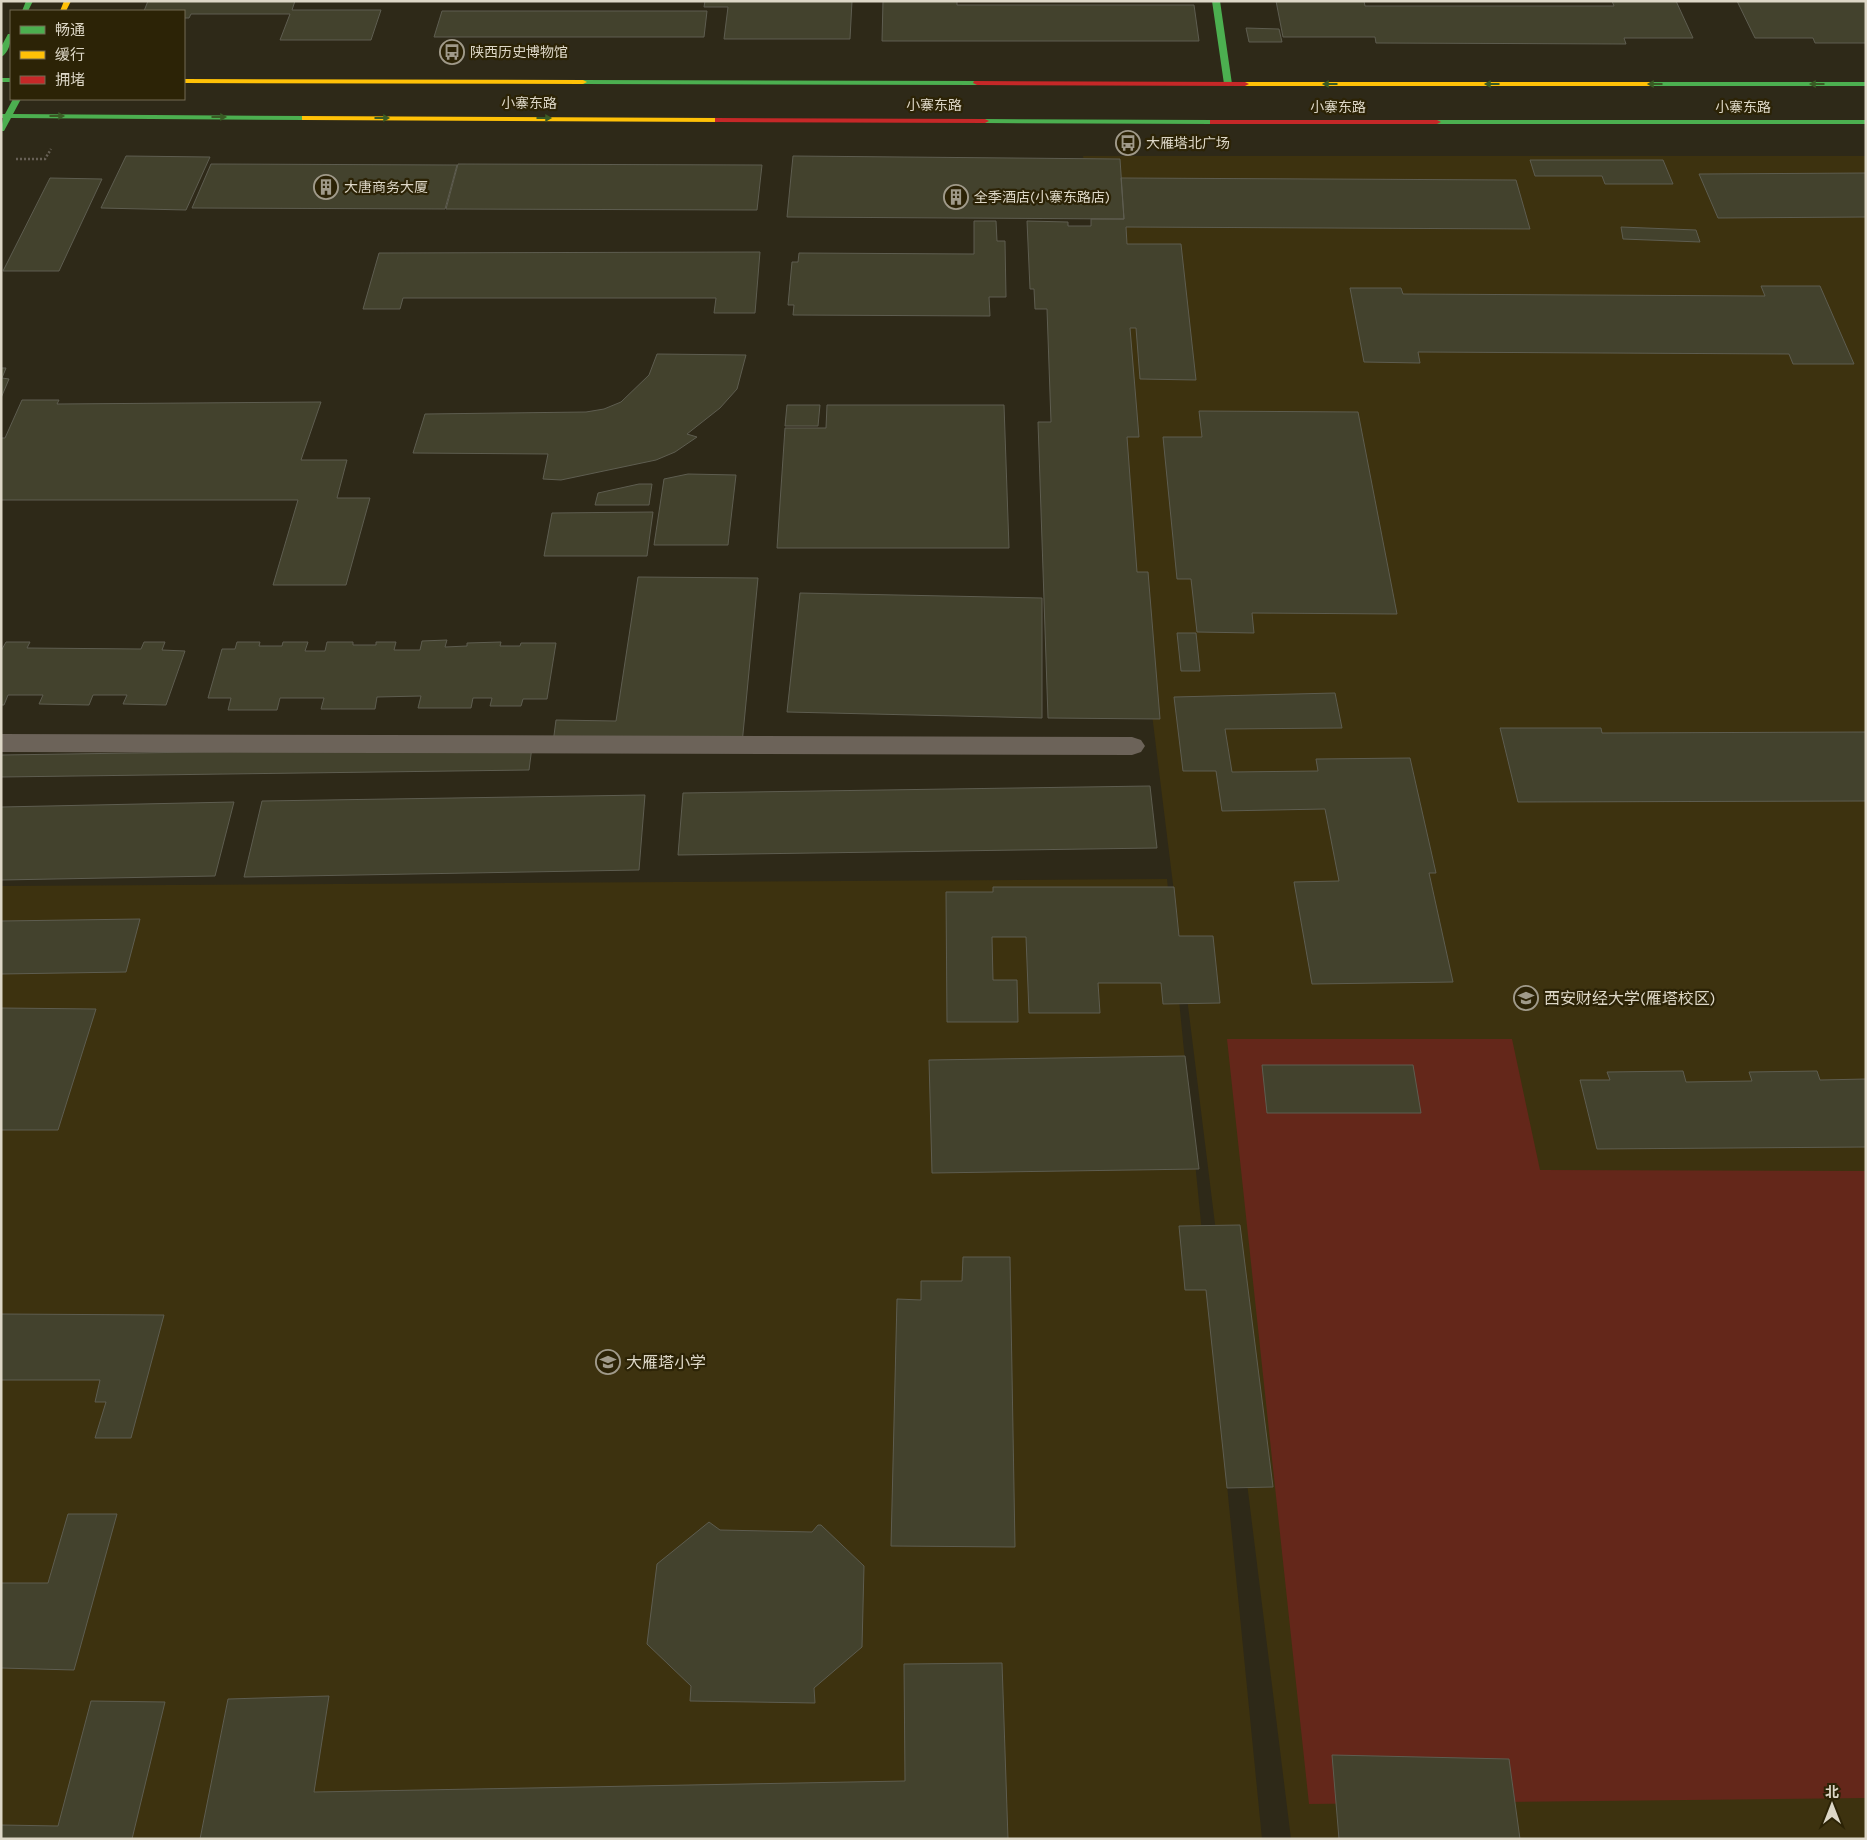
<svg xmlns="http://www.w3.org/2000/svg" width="1867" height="1840" font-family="Karla,'Noto Sans SC',sans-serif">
<rect width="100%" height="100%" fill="#2e2918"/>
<path fill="#3d320f" d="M1083,156H1866V1839H1291Z
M1167,879L1262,1839H1V886Z"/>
<path fill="#64271a" d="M1227,1039H1512L1540,1170L1866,1171V1798L1309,1804Z"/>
<path fill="#43422d" stroke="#5e5d50" d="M148,1H295L292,10H381L371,40H280L290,14H191L189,18H184V11H144Z
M705,1H852L850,39H724L728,7H704Z
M883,1H957V5H1194L1199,41H882Z
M1276,1H1364L1365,6H1614L1612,1H1676L1693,38H1624L1626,44L1376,43L1375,37H1283Z
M1737,1H1866V43H1815L1813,38H1755Z
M442,11H707L704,37H434Z
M1246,28L1279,29L1282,42H1249Z
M126,156L210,157L186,210L101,208Z
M793,156L1120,159L1124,219L787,217Z
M1530,160H1663L1673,184H1605L1602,176H1535Z
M211,164L457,165L445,209L192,208Z
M458,164L762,165L757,210L446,209Z
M1866,173V217L1718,218L1699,174Z
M50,178L102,179L59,271H3Z
M1121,178L1516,180L1530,229L1126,227L1127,244H1181L1196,380L1140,379L1136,328H1130L1139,437H1127L1137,572H1148L1160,719L1048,718L1038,422H1051L1047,309H1035L1034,289H1030L1027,221L1068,222V226H1091V219H1124Z
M974,221H996L997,241H1005L1006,297H989L990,316L793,315L794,305H788L792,262H798L799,253L974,254Z
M1621,227L1696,230L1700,242L1623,239Z
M760,252L755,313H714L716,298H403L400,309H363L379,253Z
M1761,286H1820L1854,364H1793L1789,354L1418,352L1420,363L1364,362L1350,288H1401L1403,294L1765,296Z
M657,354L746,355L737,389L720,408L687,434L697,437L675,452L656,460L561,480L543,479L548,454L413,453L425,414L586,412L604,409L621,402L649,375Z
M1,368H6L2,378L9,379L1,398Z
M22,400H59L57,404L321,402L301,460H347L337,498H370L346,585H273L298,500H1V438H5Z
M787,405H820L818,426H785Z
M827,405H1004L1009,548H777L785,428H826Z
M1199,411L1358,412L1397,614L1252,613L1254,633L1197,632L1191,579H1177L1163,437H1202Z
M688,474L736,475L728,545H654L664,479Z
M639,484H652L649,505H595L598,493Z
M653,512L647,556H544L552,513Z
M638,577L758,578L742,744L553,743L556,720L616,721Z
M800,593L1042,598V718L787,712Z
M1177,633H1196L1200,671H1181Z
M447,640L445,647L467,646V643L501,642L500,646H520L521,643H556L547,699H523L521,706H490L492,698H473L471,708H418L421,696L377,697L375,709H321L324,698H280L277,710H228L231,698H208L222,649H235L237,642H260L259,646H282L283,642H308L305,651H325L327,642H353V645H376V642H396L394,650H420L422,641Z
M6,642H30L27,648L141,649L144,642H165L162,650L185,651L166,705L123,704L127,695H93L89,705L39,704L43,695H8L4,705H1V651Z
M1335,693L1342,728L1225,729L1232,772L1318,771L1316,759L1410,758L1436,873H1429L1453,982L1312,984L1294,882L1339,881L1325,809L1222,811L1216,771H1183L1174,697Z
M1500,728H1601L1602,733L1866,732V801L1518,802Z
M532,747L529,770L1,777V755Z
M1150,786L1157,848L678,855L683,793Z
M645,795L639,870L244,877L262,801Z
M234,802L215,876L1,880V807Z
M993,887H1174L1179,936H1213L1220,1003L1163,1004L1161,983H1098L1100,1013H1029L1026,937H992L993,980H1017L1018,1022H947L946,892H993Z
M140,919L126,972L1,974V921Z
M1,1008L96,1009L58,1130H1Z
M1185,1056L1199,1169L932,1173L929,1060Z
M1262,1065H1413L1421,1113H1267Z
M1683,1071L1686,1082L1752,1081L1749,1072L1817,1071L1820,1080L1866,1079V1147L1597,1149L1580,1080H1610L1607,1072Z
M1240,1225L1273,1487L1227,1488L1206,1290H1185L1179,1226Z
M963,1257H1010L1015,1547L891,1546L897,1299L921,1300V1281H962Z
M1,1314L164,1315L131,1438H95L106,1402H95L100,1380H1Z
M68,1514H117L74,1670L1,1668V1583H48Z
M709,1522L720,1530L812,1532L818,1525H821L864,1566L862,1647L814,1688L815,1703L690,1701L691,1686L647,1644L657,1564Z
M1002,1663L1008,1839H200L228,1699L329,1696L314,1792L905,1781L904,1664Z
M91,1701L165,1702L132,1839H1V1825L58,1826Z
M1332,1755L1509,1759L1520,1839H1339Z"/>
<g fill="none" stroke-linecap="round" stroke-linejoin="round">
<path stroke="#676056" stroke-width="2.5" stroke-dasharray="2 2" stroke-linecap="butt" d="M16,159H45L51,149"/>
<path fill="#6c6359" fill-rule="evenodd" d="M1,734L1132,737L1141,740L1145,746L1141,752L1132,755L1,752Z"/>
<path fill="#4caf50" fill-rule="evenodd" d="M26,1H33L28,11H22Z
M1212,1H1220L1232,84L1228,86L1224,84Z
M8,34H11C11,42 9,53 1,57V47Z
M1,78H11V82H1Z
M580,80L977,81L981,83L977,85L583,84L579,82Z
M1649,82H1866V86H1652L1648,84Z
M13,99H21L13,114L305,116L309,118L305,120L11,118L4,131H1L3,118H1V114H5Z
M982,119L1213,120L1217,122L1213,124L985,123L981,121Z
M1434,120H1866V124H1437L1433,122Z"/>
<path fill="#ffc107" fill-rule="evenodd" d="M64,1H71L66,11H60Z
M184,79L583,80L587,82L583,84L184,83Z
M1242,82H1652L1656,84L1652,86H1242Z
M302,116L718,118L722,120L718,122L305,120H302Z"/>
<path fill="#c62828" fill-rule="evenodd" d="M974,81L1245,82L1249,84L1245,86L977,85L973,83Z
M715,118L985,119L989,121L985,123L718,122H715Z
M1210,120H1437L1441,122L1437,124H1210Z"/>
</g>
<defs><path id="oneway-solid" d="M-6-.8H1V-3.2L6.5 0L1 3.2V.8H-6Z" transform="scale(1.25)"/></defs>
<g fill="#395b24">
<use href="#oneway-solid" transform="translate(1330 84) rotate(180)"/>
<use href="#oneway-solid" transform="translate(1492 84) rotate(180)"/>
<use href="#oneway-solid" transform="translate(1655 84) rotate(180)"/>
<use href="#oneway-solid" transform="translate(1817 84) rotate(180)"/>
<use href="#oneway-solid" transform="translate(57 116)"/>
<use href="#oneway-solid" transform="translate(219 117)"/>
<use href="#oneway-solid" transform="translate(382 118)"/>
<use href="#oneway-solid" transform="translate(544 118)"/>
</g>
<defs>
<symbol id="bus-ring" viewBox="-11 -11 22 22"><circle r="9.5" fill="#2c2306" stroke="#a09a8a" stroke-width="1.5"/><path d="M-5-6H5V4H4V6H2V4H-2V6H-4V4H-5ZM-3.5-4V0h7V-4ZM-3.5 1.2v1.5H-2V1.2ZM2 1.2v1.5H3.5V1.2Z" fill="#a09a8a"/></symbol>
<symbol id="building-ring" viewBox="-11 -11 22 22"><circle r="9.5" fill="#2c2306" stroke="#a09a8a" stroke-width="1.5"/><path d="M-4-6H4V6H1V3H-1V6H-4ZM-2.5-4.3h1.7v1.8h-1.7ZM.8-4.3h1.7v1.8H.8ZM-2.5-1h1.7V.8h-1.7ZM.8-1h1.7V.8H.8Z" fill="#a09a8a"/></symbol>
<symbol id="university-ring" viewBox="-11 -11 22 22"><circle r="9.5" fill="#2c2306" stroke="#a09a8a" stroke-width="1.5"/><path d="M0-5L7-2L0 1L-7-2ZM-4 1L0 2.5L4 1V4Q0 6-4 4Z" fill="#a09a8a"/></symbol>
<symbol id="school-ring" viewBox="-11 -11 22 22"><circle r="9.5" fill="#2c2306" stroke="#a09a8a" stroke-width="1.5"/><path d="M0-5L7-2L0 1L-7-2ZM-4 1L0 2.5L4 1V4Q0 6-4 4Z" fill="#a09a8a"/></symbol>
</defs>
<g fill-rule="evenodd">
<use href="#bus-ring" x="438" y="38" width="28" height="28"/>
<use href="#bus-ring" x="1114" y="129" width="28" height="28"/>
<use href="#building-ring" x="312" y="173" width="28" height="28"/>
<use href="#building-ring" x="942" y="183" width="28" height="28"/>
<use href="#university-ring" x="1512" y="984" width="28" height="28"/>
<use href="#school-ring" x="594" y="1348" width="28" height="28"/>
</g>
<g text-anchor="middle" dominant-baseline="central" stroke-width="4.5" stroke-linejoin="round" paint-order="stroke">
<g font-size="14" fill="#ddd7c7" stroke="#2c2306" text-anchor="start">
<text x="470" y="52">陕西历史博物馆</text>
<text x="1146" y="143">大雁塔北广场</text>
<text x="344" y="187">大唐商务大厦</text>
<text x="974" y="197">全季酒店(小寨东路店)</text>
</g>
<g font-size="14" fill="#ddd7c7" stroke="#2c2306">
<text x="529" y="103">小寨东路</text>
<text x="934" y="105">小寨东路</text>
<text x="1338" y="107">小寨东路</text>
<text x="1743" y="107">小寨东路</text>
</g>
<g font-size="16" fill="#ddd7c7" stroke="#2c2306" text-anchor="start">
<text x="1544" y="998">西安财经大学(雁塔校区)</text>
<text x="626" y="1362">大雁塔小学</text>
</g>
</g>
<rect width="1867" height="1840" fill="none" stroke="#ddd7c7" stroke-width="5"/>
<rect x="10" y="10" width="175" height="90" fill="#2c2306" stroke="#736b53"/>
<rect x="20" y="26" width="25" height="8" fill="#4caf50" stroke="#736b53"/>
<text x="55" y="35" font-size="15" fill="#ddd7c7">畅通</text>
<rect x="20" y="51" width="25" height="8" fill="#ffc107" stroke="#736b53"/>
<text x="55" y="60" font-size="15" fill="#ddd7c7">缓行</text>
<rect x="20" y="76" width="25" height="8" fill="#c62828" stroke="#736b53"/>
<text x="55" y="85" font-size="15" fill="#ddd7c7">拥堵</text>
<g transform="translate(1832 1805)" stroke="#2c2306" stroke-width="4" paint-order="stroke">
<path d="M0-4L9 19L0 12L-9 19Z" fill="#ddd7c7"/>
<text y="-8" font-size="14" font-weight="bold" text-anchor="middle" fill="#ddd7c7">北</text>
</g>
</svg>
